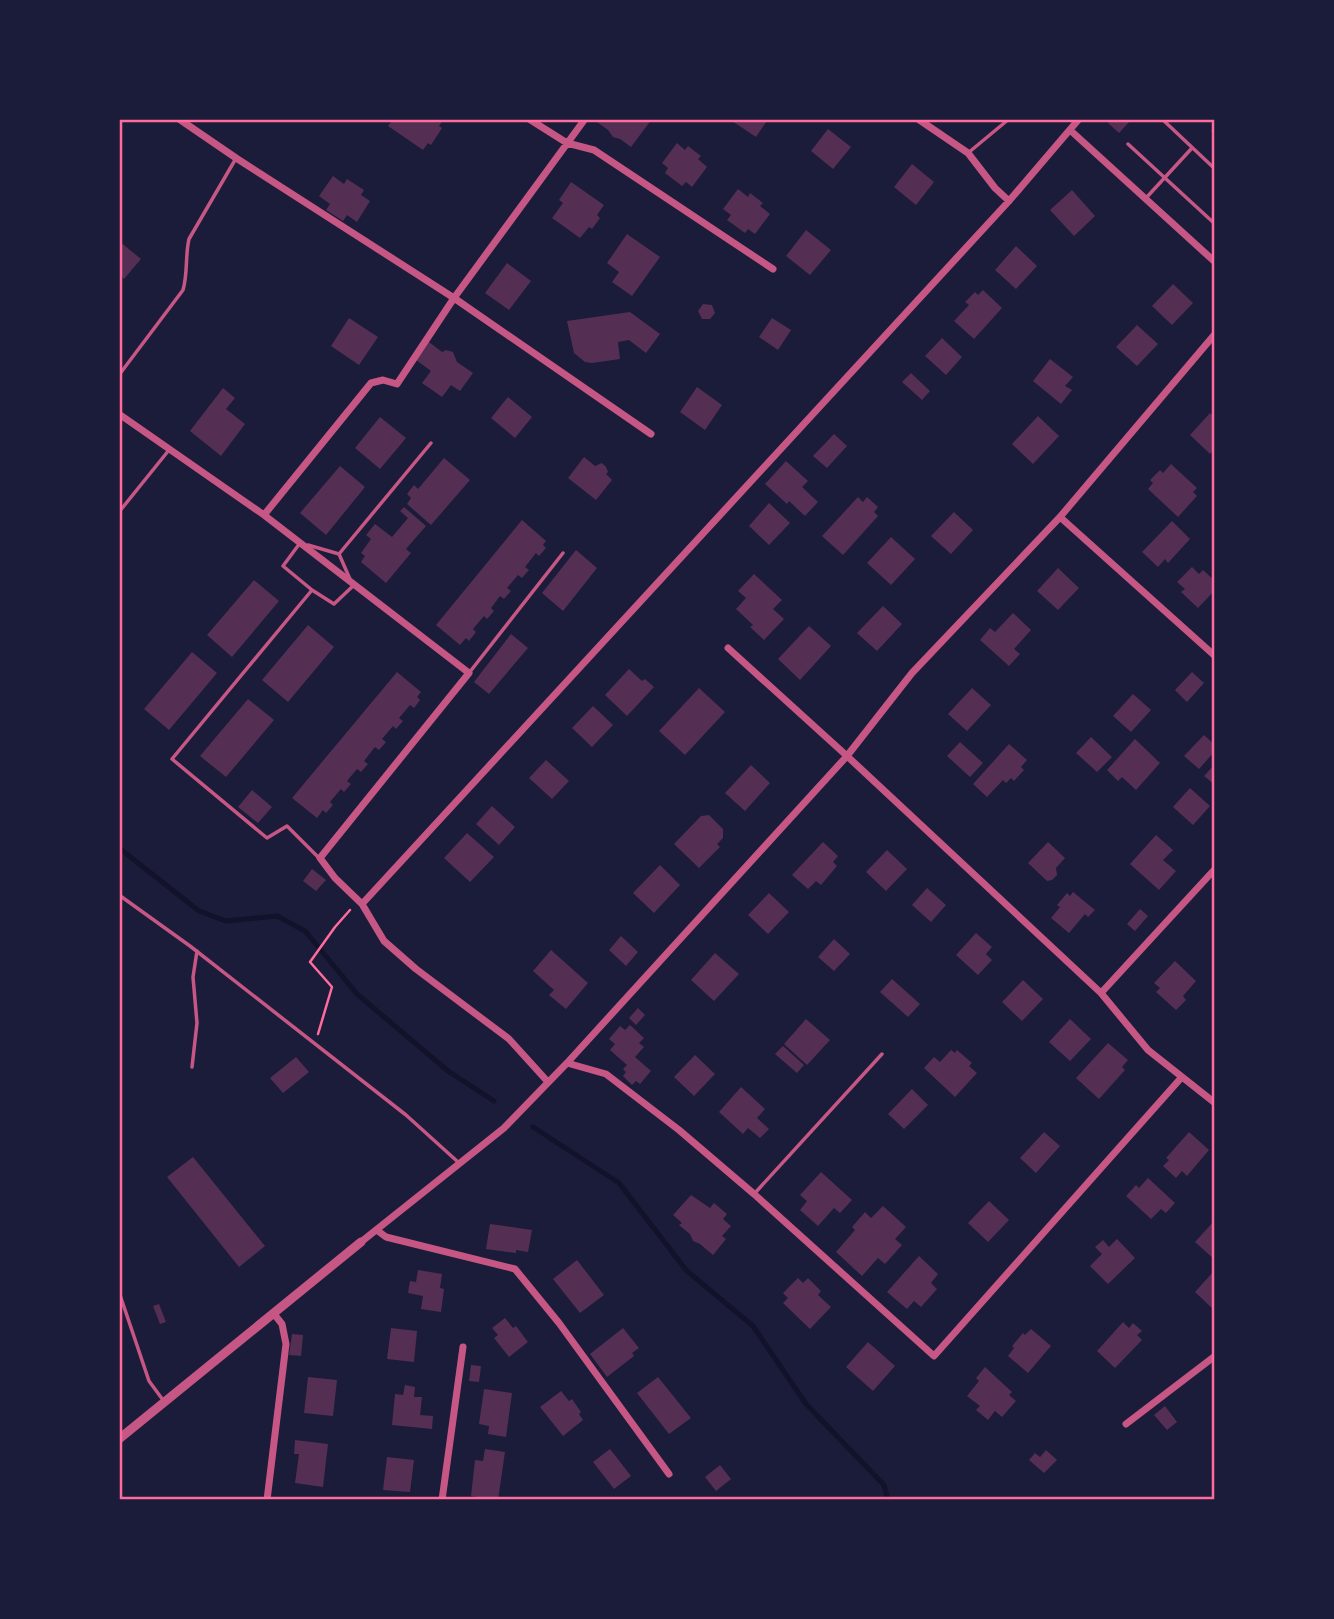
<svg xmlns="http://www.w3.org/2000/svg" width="1334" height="1619" font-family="Inter,sans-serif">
<rect width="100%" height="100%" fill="#1b1b3a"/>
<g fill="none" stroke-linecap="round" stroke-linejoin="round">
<path stroke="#12122b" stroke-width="5" d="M119,848L199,911L226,921L277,916L305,931L357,994L448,1071L494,1101
M533,1127L619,1183L686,1270L753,1326L806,1404L884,1485L888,1500"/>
</g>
<path fill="#542f53" d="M393,119H444L439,126L442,128L431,145L428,143L423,150L388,126Z
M599,119H652L631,147L620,139L613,137L608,130L597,122Z
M729,119H768L756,137Z
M1111,119H1132L1119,133L1108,123Z
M828,129L851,147L833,169L811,151Z
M677,143L685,150L688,146L701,156L698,159L707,167L692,187L686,182L682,186L665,173L668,168L662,163Z
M912,164L934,182L916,205L894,187Z
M333,176L344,184L347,179L364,190L361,195L370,201L357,222L347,215L343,221L326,210L330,204L319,196Z
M571,182L604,205L597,215L600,218L592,229L589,227L580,238L552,218L563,203L559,200Z
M738,189L748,197L750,193L763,203L760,206L770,214L755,234L748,229L745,233L727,220L731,215L723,209Z
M1072,190L1095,216L1074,236L1050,210Z
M806,230L831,250L810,275L786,256Z
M627,234L660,257L632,296L612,282L619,272L607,263Z
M119,241L141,259L124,279L121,276L119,279Z
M1016,246L1037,266L1016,289L995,270Z
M507,263L531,281L509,310L485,293Z
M1173,284L1193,303L1172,325L1152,306Z
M983,290L1002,308L974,339L954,321L969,305L965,302L975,292L978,295Z
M703,304L712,305L715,313L710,319H702L698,311Z
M630,312L660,334L646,353L629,340L618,342L620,359L592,363L585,362L574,353L567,321Z
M349,318L378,337L359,365L331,346Z
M772,318L791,330L778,350L759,337Z
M1137,325L1158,344L1137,366L1116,347Z
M942,338L962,357L946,375L925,356Z
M429,342L442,352L446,350L453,352L457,362L473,373L460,391L451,385L442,397L422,383L431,371L416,360Z
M1050,359L1073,377L1065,386L1072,390L1061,404L1033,381Z
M911,373L930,391L922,400L902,382Z
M697,387L722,405L705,430L680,412Z
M223,388L235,398L226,409L245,424L221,456L190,431Z
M508,397L532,417L515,438L491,418Z
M1210,413L1215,417V449L1210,454L1190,435Z
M1038,416L1059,436L1033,464L1012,444Z
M380,417L406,438L380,469L355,448Z
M834,434L847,446L827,468L813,456Z
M584,457L595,466L602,463L606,467L608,472L606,474L612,480L596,500L568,478Z
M444,458L470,480L431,525L407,504L411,498L407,494L414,485L418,489Z
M786,461L808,481L802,487L818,502L805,516L789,501L787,504L765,484Z
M1171,464L1197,488L1193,492L1197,496L1178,517L1148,489L1153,483L1150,480L1160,470L1163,473Z
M340,466L365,487L326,535L300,513Z
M858,497L863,502L867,497L878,507L874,512L878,516L843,555L822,536Z
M769,503L790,523L769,545L749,526Z
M404,507L426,526L406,549L411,553L386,583L361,562L365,556L361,553L371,539L366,535L375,524L392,537L408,518L400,511Z
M954,512L973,530L951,554L931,536Z
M522,520L546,541L543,545L546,548L539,556L536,553L525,567L529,570L522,578L518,575L507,588L511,591L504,599L500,596L491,608L494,611L487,619L484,616L473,629L476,632L469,641L466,638L460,645L436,625Z
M1172,521L1190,539L1168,563L1165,559L1158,567L1142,552Z
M891,537L915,559L891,585L867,563Z
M576,550L597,568L563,611L542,593Z
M1192,567L1199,574L1203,570L1215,581V590L1198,608L1181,592L1185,589L1177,582Z
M1058,568L1079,588L1058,610L1037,591Z
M754,574L782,600L773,609L784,619L764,640L750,627L753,625L736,609L746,598L738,591Z
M254,580L279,601L232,657L207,635Z
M883,606L902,624L877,651L857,633Z
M1013,613L1031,630L1014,649L1020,654L1009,666L980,640L990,628L995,632Z
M308,625L334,647L288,702L262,680Z
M809,626L831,646L800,680L778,659Z
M511,634L528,648L489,694L474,682Z
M192,652L217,673L169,730L144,709Z
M629,669L642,681L645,679L654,687L627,716L605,695Z
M397,672L421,692L417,697L420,700L414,708L410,705L399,718L403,721L396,729L393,726L382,739L386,742L379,750L375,747L364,761L368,764L361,772L357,769L347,781L351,784L344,792L341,789L330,802L333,805L326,813L323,810L317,818L292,798Z
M1192,672L1204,683L1187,702L1175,690Z
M699,688L725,712L685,755L659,731Z
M972,688L991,705L967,731L948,714Z
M1133,694L1151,710L1131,732L1113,716Z
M248,699L274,720L226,777L200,756Z
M593,706L613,725L592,747L572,728Z
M1204,735L1215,745V751L1199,769L1184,756Z
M1091,737L1112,757L1097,772L1076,753Z
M1135,739L1160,763L1136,790L1122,777L1118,781L1107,770Z
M960,742L983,763L970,777L947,756Z
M1009,744L1027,760L1021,767L1024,770L1014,781L1011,778L1006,783L1003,780L987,797L973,784Z
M546,760L569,781L552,799L529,778Z
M1215,764V785L1204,776Z
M751,765L770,783L745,811L725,793Z
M1190,788L1210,806L1193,825L1173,807Z
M252,790L272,807L258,823L238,807Z
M492,806L515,827L499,845L476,824Z
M709,815L723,829V838L717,844L720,847L699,868L674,844L701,816Z
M467,833L494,857L470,882L444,858Z
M1156,835L1173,850L1163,860L1176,871L1159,890L1130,864Z
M823,842L838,856L833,862L837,866L821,885L816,881L808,889L792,875Z
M1048,842L1065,858L1056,868L1057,875L1052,880L1047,881L1028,863Z
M887,850L907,869L886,891L866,872Z
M660,865L680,885L654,913L633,893Z
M312,869L326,880L316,891L303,881Z
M927,888L946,905L931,922L912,905Z
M1073,892L1095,910L1088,917L1085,914L1069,933L1051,918L1060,907L1057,905L1067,893L1070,896Z
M769,893L789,912L768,934L748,915Z
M1140,909L1148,916L1135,931L1127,924Z
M976,933L992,947L986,954L992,960L978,975L956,955Z
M621,936L638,952L626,966L609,950Z
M834,939L850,954L834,971L818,957Z
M551,950L588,983L566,1009L549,995L554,990L533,971Z
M715,953L739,974L714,1001L691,980Z
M1175,961L1196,981L1183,996L1186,1000L1176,1010L1156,992L1160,988L1154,983Z
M892,979L920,1004L908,1017L880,992Z
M1023,980L1043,999L1022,1021L1002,1002Z
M638,1008L645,1015L636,1025L629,1018Z
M806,1019L830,1040L807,1065L784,1044Z
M1070,1019L1091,1039L1070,1061L1049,1042Z
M630,1025L644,1038L639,1043L644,1047L635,1057L651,1071L640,1084L636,1081L632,1085L623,1076L626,1072L623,1069L627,1065L610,1050L615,1044L609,1039L620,1026L625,1030Z
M1108,1043L1128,1060L1122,1067L1125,1070L1099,1099L1076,1078Z
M783,1046L804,1065L797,1073L775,1054Z
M951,1050L955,1053L957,1050L972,1063L969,1066L977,1073L955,1097L924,1068L934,1057L940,1062Z
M695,1055L715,1074L694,1096L674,1077Z
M296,1057L309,1072L283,1093L270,1078Z
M741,1087L765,1109L757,1118L769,1129L760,1138L748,1128L743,1134L719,1112Z
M912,1089L928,1105L904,1129L888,1114Z
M1044,1132L1060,1146L1036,1173L1020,1158Z
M1189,1132L1209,1150L1187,1176L1182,1171L1176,1178L1163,1166L1169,1160L1166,1158Z
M193,1157L265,1246L239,1267L167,1177Z
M821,1172L852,1200L840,1213L834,1208L818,1226L800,1210L807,1201L800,1195Z
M1148,1178L1175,1203L1166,1213L1161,1209L1151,1219L1126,1196L1136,1185L1139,1188Z
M691,1195L710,1208L714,1203L727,1214L723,1219L731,1226L722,1236L726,1239L713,1255L700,1244L693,1241L690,1234L679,1225L682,1223L673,1215Z
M989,1201L1009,1220L988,1242L968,1223Z
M883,1206L906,1227L895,1239L902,1245L885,1264L878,1258L862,1276L836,1252L855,1230L852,1227L865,1212L871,1218Z
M1215,1220V1260L1195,1242Z
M490,1224L532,1230L528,1252L516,1250V1253L486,1249Z
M1117,1239L1135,1258L1108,1284L1090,1266L1102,1254L1095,1247L1103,1240L1109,1247Z
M919,1256L938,1274L931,1283L937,1289L921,1307L914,1301L907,1309L887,1292Z
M577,1260L604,1295L580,1313L553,1279Z
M418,1270L442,1274L440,1288L444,1289L441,1312L421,1309L423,1296L408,1293L410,1281L416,1282Z
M1213,1272L1215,1273V1311L1195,1292Z
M798,1278L803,1283L808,1278L821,1291L818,1295L831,1307L810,1329L783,1303L788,1298L783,1293Z
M159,1304L166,1322L160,1324L153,1306Z
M505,1318L513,1328L516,1326L528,1342L509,1357L494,1338L498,1335L492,1328Z
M1123,1322L1129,1328L1133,1323L1142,1331L1137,1335L1142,1340L1115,1368L1097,1351Z
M391,1328L417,1331L414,1362L387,1359Z
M623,1328L639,1348L632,1353L634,1356L607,1377L590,1354Z
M1031,1329L1051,1346L1028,1373L1008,1356L1014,1348L1012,1346L1023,1333L1025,1335Z
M292,1334L303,1335L301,1356L289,1355Z
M868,1342L895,1366L873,1391L846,1367Z
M471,1365L481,1366L479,1382L469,1381Z
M985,1367L1012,1392L1009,1395L1016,1401L1002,1417L995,1411L988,1420L976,1410L980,1406L967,1396L979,1381L976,1378Z
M308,1377L337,1380L333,1416L304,1413Z
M658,1377L691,1418L669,1434L637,1393Z
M405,1385L415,1387L414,1397H422L420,1415L433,1416L432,1429L392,1425L395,1394L403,1395Z
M484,1389L512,1393L506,1437L488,1434L489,1426L479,1424Z
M561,1391L569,1401L572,1399L581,1412L579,1414L583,1420L563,1436L540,1407Z
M1165,1406L1177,1422L1167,1430L1154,1415Z
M295,1440L328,1444L323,1487L295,1483L299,1454H294Z
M485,1449L505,1452L498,1500L471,1496L475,1460L483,1461Z
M610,1449L631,1476L614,1489L593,1462Z
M1046,1450L1057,1460L1044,1473L1029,1460L1035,1453L1040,1457Z
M387,1457L414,1460L410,1492L383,1490Z
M720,1465L731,1479L716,1491L705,1477Z"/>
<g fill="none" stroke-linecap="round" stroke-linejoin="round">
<path stroke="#ff6b9d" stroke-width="2.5" d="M1215,120L1213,131L1215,133
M318,1034L332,987L310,962L335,927L350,910"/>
<path stroke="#c65784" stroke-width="3.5" d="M1162,119L1215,169
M1128,144L1215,224
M968,153L1009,119
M1146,198L1192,148
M119,375L183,290C188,273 185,256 189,239L235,160
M119,512L169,450
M300,543L283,566L312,590
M308,545L339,554
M469,673L563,553
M318,857L287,826L267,838L172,759L312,590L334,604L353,586L339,554L431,443
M119,895L190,946L406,1115L458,1162
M192,1067L197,1023L193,977L197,951
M754,1194L882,1054
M119,1292L149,1381L163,1400"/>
<path stroke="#c65784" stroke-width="7" d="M179,119L236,158L454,298L651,434
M529,119L567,143L594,150L773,269
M918,119L968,153L995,188L1009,201
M1070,130L1215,262
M119,414L264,515L469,673L320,858L335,878L362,904L384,941L416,969L509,1039L548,1082
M264,515L371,383L383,380L397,384L454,298L585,119
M1060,517L1215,656
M728,648L847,756L1101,993L1148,1050L1215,1103
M362,904L1009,201L1079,119
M1101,993L1215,869
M567,1063L606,1074L679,1130L754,1194L934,1356L1181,1078
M378,1231L386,1237L515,1269L559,1323L669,1474
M361,1242L504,1128L567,1063L847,756L912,673L1060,517L1215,334
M1126,1424L1215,1356
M267,1500L286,1344L282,1324L274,1314
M442,1500L463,1347"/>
<path stroke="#c65784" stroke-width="9" d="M119,1439L361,1242"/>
</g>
<rect width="1334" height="1619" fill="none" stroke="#1b1b3a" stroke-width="242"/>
<rect x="121" y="121" width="1092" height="1377" fill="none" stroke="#ff6b9d" stroke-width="2.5"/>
</svg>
